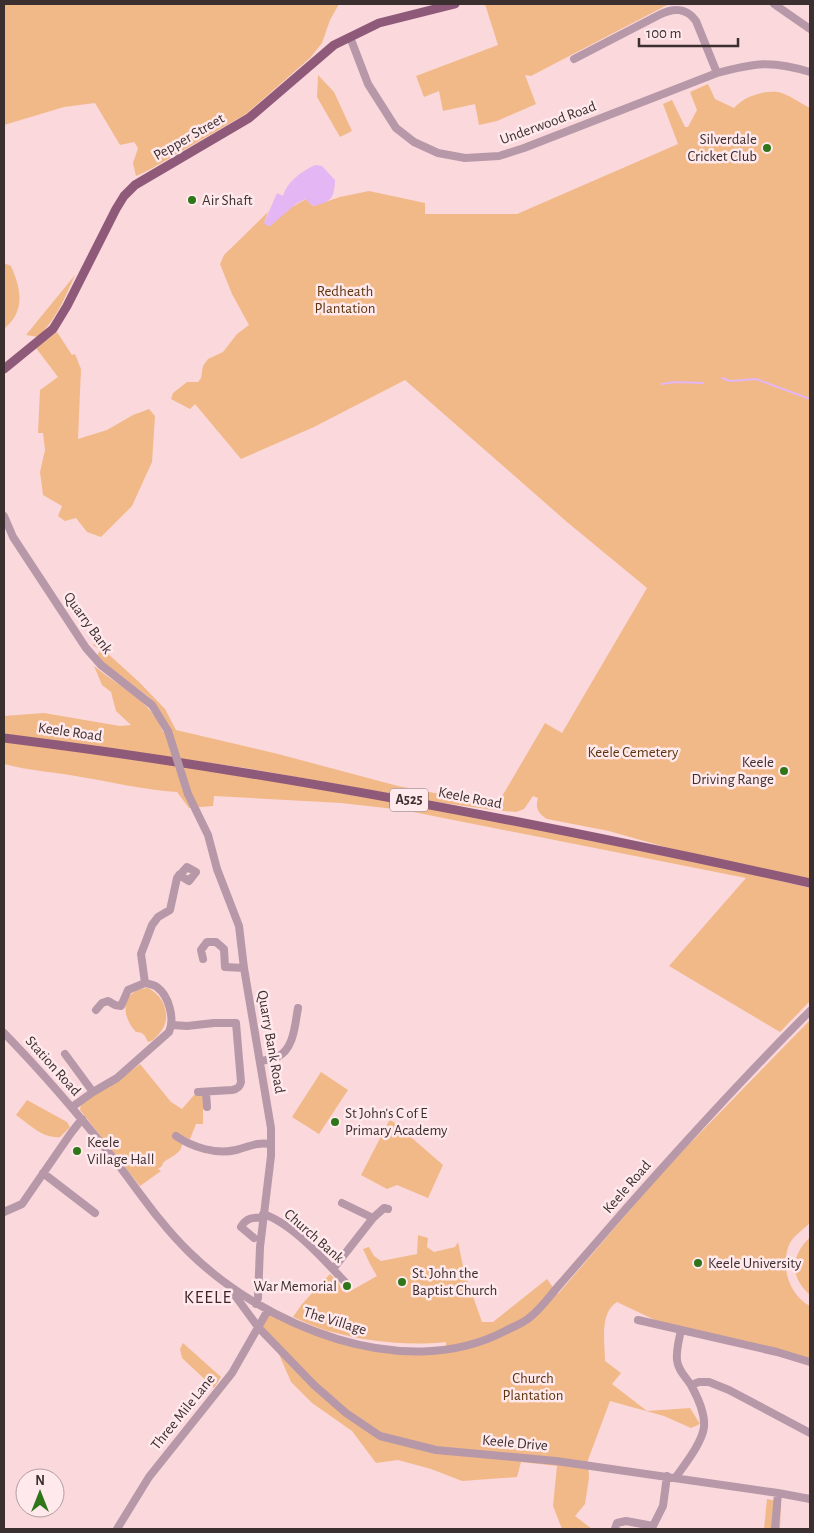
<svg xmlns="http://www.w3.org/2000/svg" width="814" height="1533" font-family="'Alegreya Sans',sans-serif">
<rect width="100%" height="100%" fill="#fbd8dc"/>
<path fill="#f2b988" d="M4,4H339L330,20L322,43L310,58L246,114L149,170L136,176L133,163L138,148L134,142L120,145L95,103L64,107L4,125Z
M485,4H669L531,76L525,75L536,104L497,121L479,125L475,104L443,111L439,91L424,97L416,76L498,45Z
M318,75L334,92L352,131L340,137L317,97Z
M708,84L715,99L734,108C743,97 763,90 778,92C788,94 800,103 810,108V880L665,847L609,831L547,819C538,813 535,808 538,798L533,796L524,809L516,812L494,810L443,803L246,768L4,734V716L44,713L120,726L131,725L116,711L111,692L102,685L94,666C119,687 151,700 163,732L170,730L156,705L149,697L98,659L97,656L100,650L93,645L95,642L139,682L165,709L176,730L278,754L398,786L497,805L545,723L562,733L647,588L567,522L405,380L314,427L241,459L195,404L190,409L171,399L173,393L187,382H198L201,378L203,366L208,359L223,352L237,334L249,325L232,294L220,264L224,255L268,212L264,223L306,199L313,206L340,197L369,191L425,203V214H517L678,144L663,104L672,100L685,127H688L697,110L690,92Z
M4,263L11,266C21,289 26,311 4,329Z
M75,275C65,298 56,319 38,337L26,335Z
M57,332L72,355L75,354L81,369L78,439L107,430L133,415L149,409L155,416L152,462L132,506L101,537L87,532L76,518L65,521L58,516L62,506L43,495L40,472L45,450L43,433H38L40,390L58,377L36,348Z
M4,741C136,759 268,777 399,802C537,827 674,856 810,888V1001L780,1032L669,966L746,878L403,810L341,803L214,796L213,806L189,808L177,792C144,790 113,782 81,777C55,772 29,771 4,764Z
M148,988C166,997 173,1020 158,1035C154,1039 153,1041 148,1042C145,1036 144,1032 136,1032C120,1015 121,990 148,988Z
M810,1020V1223C804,1229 792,1237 789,1245C780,1267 790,1296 810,1306V1359L657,1321L617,1302C599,1313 605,1343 605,1361L621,1373L612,1384L647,1411L690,1408L700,1424L691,1428L664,1416L610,1401L588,1460L589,1478L585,1504L575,1516L592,1529H562L553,1506L557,1466L521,1462L517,1477L462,1481L431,1469L398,1460L376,1463L352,1431L312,1403L291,1382L275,1345L258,1327L268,1310L365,1345L446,1350V1342C408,1346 369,1342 332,1332C319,1329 305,1322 293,1317L302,1304L330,1274L339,1283L342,1291L347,1293L377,1276L370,1264L363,1249L369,1247L374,1256L381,1261L417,1254L418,1235L428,1238L427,1247L434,1252L455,1247L458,1242L464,1271L482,1322H493L547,1279L558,1294L665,1169Z
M140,1064L171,1102L182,1109L194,1095H202L204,1097V1103L203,1105V1124H196L190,1139L177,1134L174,1139L182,1143C183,1153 170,1157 163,1163L162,1166L158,1169L161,1171L140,1186L80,1110L81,1104C100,1089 121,1079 140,1064Z
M321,1072L348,1090L319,1134L292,1117Z
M27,1100L67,1122L70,1127L60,1137C43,1139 29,1124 16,1115Z
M390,1119L443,1165L428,1198L397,1185L387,1189L361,1175Z
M810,1237V1295C789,1276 791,1256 810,1237Z
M183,1343L221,1377L214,1388L182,1358L180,1349Z
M767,1499L781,1502L780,1529H764Z"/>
<path fill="#e4b6f4" d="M315,165L322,166L335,180C334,198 332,202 313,206L305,199L296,204L269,227L264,223L277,193L283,196C287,182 302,171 315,165Z"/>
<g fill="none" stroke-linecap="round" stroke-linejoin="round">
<path stroke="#e4b6f4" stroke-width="2" d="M722,378L730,381L756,379L810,399
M662,384L675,382L703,383"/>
<path stroke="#b798a9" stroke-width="8" d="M774,4L810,29
M350,37L368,84L396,128L414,142L438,153L465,158L499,156L524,148L717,73C755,63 771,60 810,72
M574,59L659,15C673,8 686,7 696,21L717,73
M4,516L13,537L86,648L101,665L152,705L168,731
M188,794L208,835L217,869L239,926L244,968L271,1128V1156L260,1247L258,1298L256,1304
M203,959L201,950L207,942H216L224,949L225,967L244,968
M145,983L141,954L152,925L158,917L170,910L177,878L187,867L196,872L189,881L179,875
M172,1025L187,1026L214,1023H236L241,1082C240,1087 238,1089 232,1090L198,1092
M4,1033C43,1073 79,1115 114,1159C138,1190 160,1224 189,1252C264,1326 404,1384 505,1331C512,1327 522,1324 529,1318C541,1309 551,1294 562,1282C582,1259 602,1236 622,1213C683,1144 745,1076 810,1011
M65,1054L93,1092
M261,1061C266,1060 272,1059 277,1057C294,1050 295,1024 298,1008
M206,1092L207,1107
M72,1107L93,1092L117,1078L169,1032C175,1019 169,996 157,987C154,985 149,984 145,983L128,990L121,1006L115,1005L108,1001L102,1003L96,1010
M176,1136C192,1147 216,1155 236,1150C251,1146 256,1142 271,1144
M43,1173L95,1213
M4,1212L22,1204L71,1133L82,1119
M263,1214C292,1223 324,1260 345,1282
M373,1218L384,1208L388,1209
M254,1238L241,1227C246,1218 253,1217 262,1218
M333,1269L373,1218L342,1203
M231,1290L258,1327L314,1385L346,1413L380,1436L436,1450L556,1461L778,1493L810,1499
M638,1320L777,1352L810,1362
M691,1385L699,1382H709L729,1390L810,1433
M676,1477C685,1464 702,1443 704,1427C705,1415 698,1398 692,1387C687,1378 678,1371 677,1360C676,1350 679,1340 681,1330
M117,1529L149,1477L232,1373L268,1310
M615,1529L617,1523L626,1521L653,1526L663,1506L667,1476
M775,1529L778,1493"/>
<path stroke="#8f5a7a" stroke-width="9" d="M4,369L53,329L67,306L116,209L124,196L135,185L249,118L334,45L379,23L455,4
M4,738C275,772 543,824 810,883"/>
<path stroke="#b798a9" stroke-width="8" d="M168,731L188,794"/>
</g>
<g fill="#2e7619" stroke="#ffe9ec" stroke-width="2">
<circle cx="767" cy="148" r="5"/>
<circle cx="192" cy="200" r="5"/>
<circle cx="784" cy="771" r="5"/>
<circle cx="335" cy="1122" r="5"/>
<circle cx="77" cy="1151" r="5"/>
<circle cx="698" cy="1263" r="5"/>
<circle cx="402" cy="1282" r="5"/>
<circle cx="347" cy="1286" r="5"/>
</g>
<g text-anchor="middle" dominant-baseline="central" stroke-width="5" stroke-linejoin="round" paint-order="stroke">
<rect fill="#ffe9ec" stroke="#766768" stroke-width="1" x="390" y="788.5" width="38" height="23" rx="4"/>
<g font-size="14" font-weight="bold" fill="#3c2f30">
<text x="409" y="800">A525</text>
</g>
<g font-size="15" fill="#3c2f30" stroke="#ffe9ec">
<text transform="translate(548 123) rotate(-20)">Underwood Road</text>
<text transform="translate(189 137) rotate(-30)">Pepper Street</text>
<text transform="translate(88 623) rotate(54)">Quarry Bank</text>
<text transform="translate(70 732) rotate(8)">Keele Road</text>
<text transform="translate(470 798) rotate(11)">Keele Road</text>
<text transform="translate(271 1042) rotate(80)">Quarry Bank Road</text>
<text transform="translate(53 1066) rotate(48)">Station Road</text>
<text transform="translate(627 1187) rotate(-49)">Keele Road</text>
<text transform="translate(314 1236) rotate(41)">Church Bank</text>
<text transform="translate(335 1321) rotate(17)">The Village</text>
<text transform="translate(183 1412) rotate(-51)">Three Mile Lane</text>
<text transform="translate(515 1443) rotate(5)">Keele Drive</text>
</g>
<g font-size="15" fill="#3c2f30" stroke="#ffe9ec" text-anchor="start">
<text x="757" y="139" text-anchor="end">Silverdale<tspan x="757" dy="17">Cricket Club</tspan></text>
<text x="202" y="200">Air Shaft</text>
<text x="774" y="762" text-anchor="end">Keele<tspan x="774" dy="17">Driving Range</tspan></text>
<text x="345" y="1113">St John's C of E<tspan x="345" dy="17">Primary Academy</tspan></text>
<text x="87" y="1142">Keele<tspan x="87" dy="17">Village Hall</tspan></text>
<text x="708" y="1263">Keele University</text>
<text x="412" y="1273">St. John the<tspan x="412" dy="17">Baptist Church</tspan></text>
<text x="337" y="1286" text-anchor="end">War Memorial</text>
</g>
<g font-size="15" fill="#5d360e" stroke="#ffe9ec">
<text x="345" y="291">Redheath<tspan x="345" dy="17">Plantation</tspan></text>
<text x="633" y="752">Keele Cemetery</text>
<text x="533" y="1378">Church<tspan x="533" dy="17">Plantation</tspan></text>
</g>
<g font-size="18" letter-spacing="1" fill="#3e2428" stroke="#ffe9ec">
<text x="208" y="1298">KEELE</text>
</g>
</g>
<rect width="814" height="1533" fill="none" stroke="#3c2f30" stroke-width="10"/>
<g transform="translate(40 1493)"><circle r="24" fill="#ffe9ec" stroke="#b19fa1"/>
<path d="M0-4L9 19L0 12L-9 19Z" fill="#2e7619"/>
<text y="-8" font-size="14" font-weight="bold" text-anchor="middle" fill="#3c2f30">N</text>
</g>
<path d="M639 38v8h99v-8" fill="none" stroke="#3c2f30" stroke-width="2.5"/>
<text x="646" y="38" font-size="15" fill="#3c2f30" stroke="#ffe9ec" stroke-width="4" paint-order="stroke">100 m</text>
</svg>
